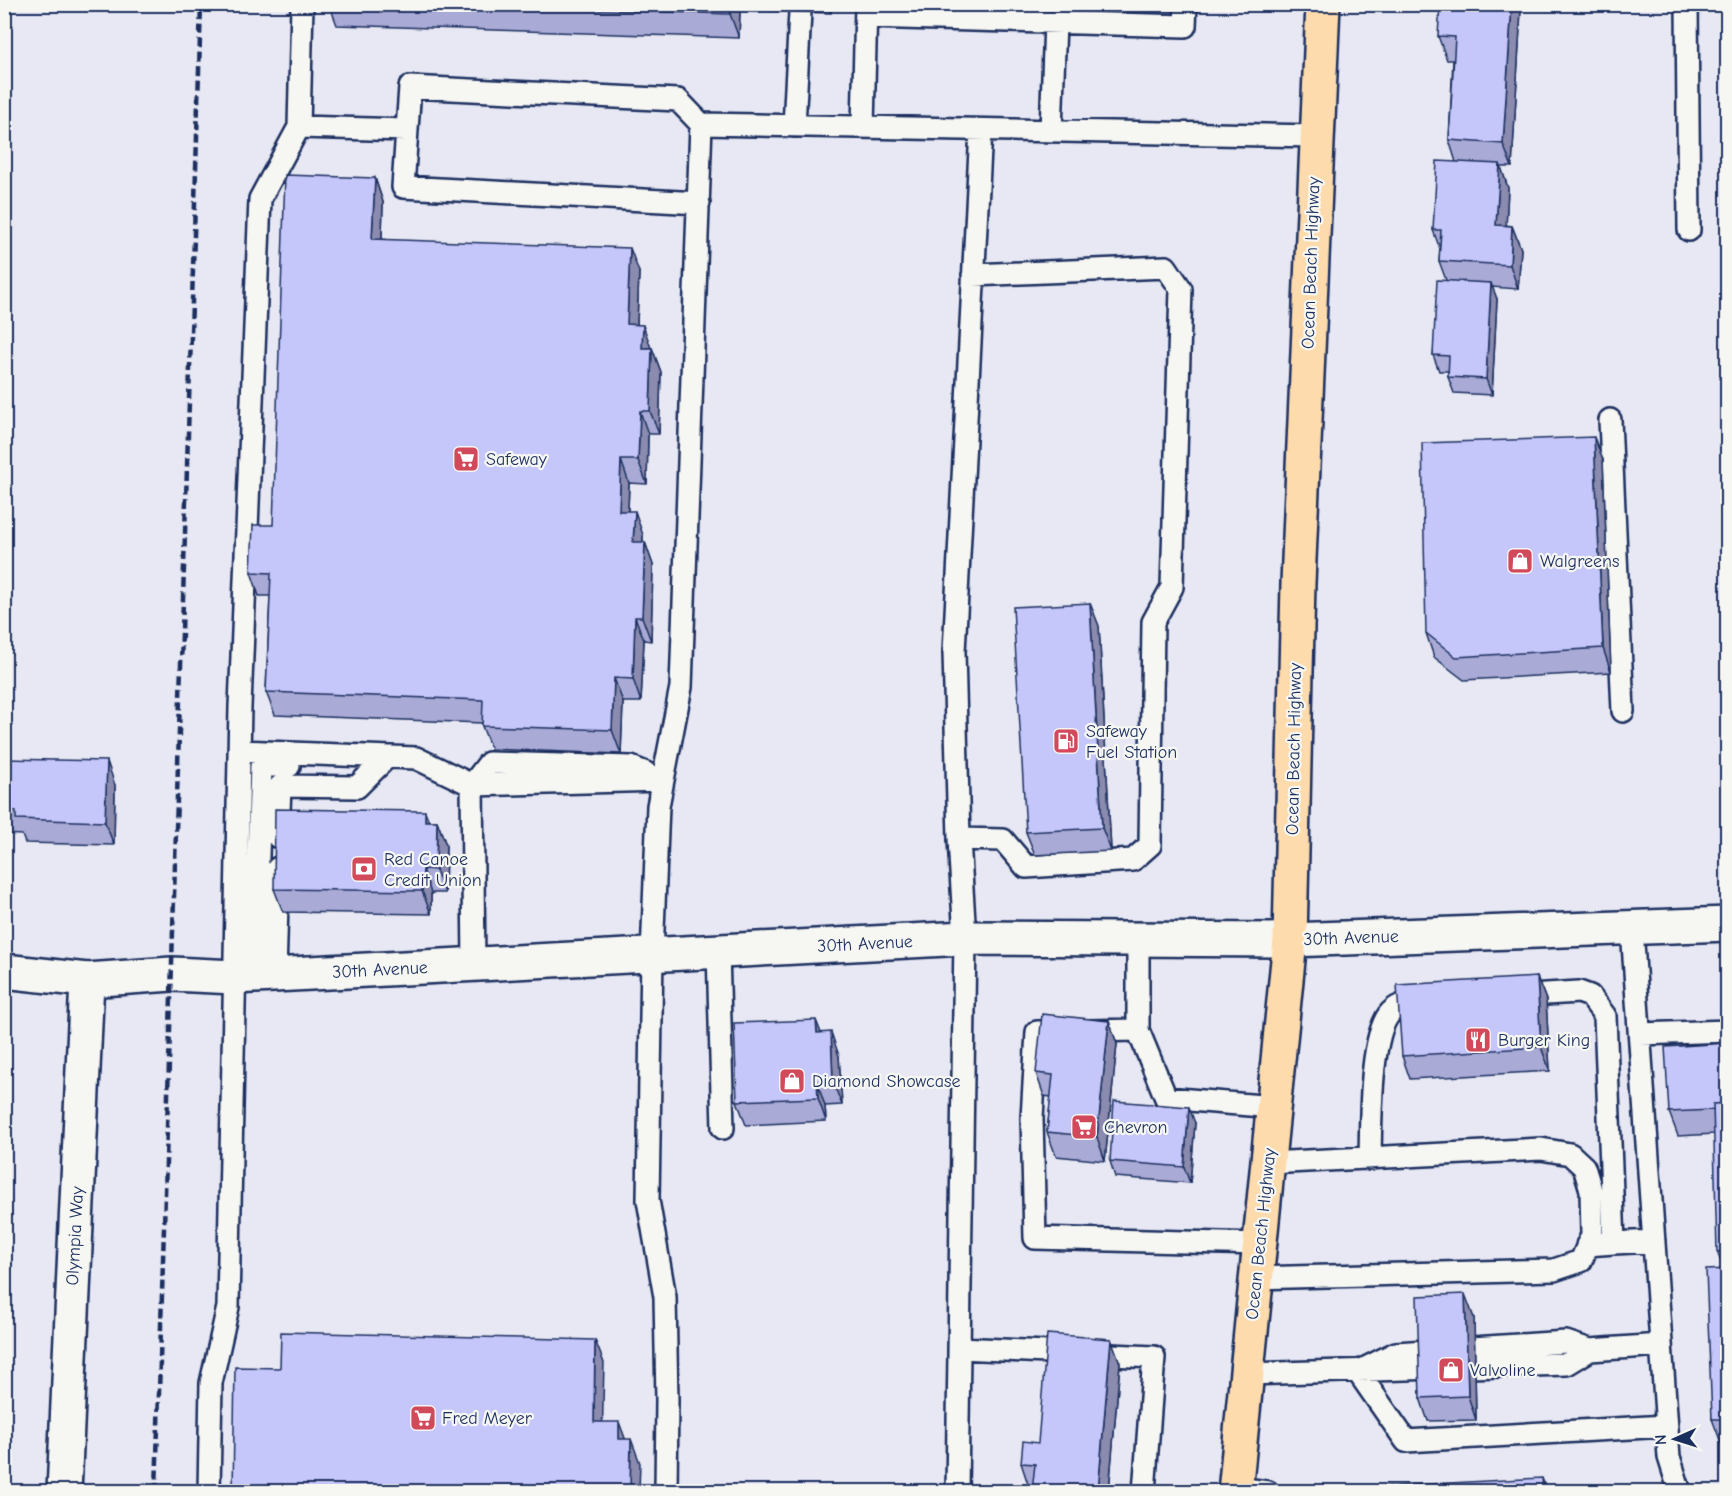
<svg xmlns="http://www.w3.org/2000/svg" width="1732" height="1496" font-family="'Comic Neue',sans-serif">
<rect width="100%" height="100%" fill="#e7e8f4"/>
<filter id="ink" filterUnits="userSpaceOnUse"><feTurbulence type="fractalNoise" baseFrequency=".0167" numOctaves="2"/><feDisplacementMap in="SourceGraphic" scale="12" xChannelSelector="R" yChannelSelector="G"/><feConvolveMatrix kernelMatrix="1 2 1 2 8 2 1 2 1" color-interpolation-filters="sRGB"/></filter>
<g filter="url(#ink)">
<g fill="none" stroke-linecap="round" stroke-linejoin="round">
<defs>
<path id="lane" d="M1687,4L1689,230
M866,17L1185,26L1186,4
M794,126L800,12
M299,127L407,130
M863,127L866,4
M1051,131L1055,22
M699,203L403,187L410,87L678,100L701,124
M1610,420L1623,711
M239,751L416,758L472,785L663,780
M278,837L280,786L357,787L387,757
M959,839L1003,840L1026,867L1133,860L1150,845L1153,622L1172,587L1181,289L1166,267L973,275
M1632,929L1669,1457L1680,1492
M718,951L723,1128
M474,965L472,785L489,763L631,767L646,773
M275,975L278,868
M254,976L261,766H289
M1514,996L1579,992L1590,996L1605,1016L1614,1243L1587,1245
M1138,1030V939
M1640,1034L1728,1031
M1370,1159C1371,1126 1369,1034 1391,1012C1400,1002 1414,1003 1426,1002
M1614,1243L1654,1241
M1260,1244L1035,1238L1032,1118L1037,1032L1138,1030L1166,1098L1274,1107
M1256,1278L1554,1270L1581,1261L1592,1235L1591,1190L1584,1167L1570,1154L1541,1149L1268,1163
M959,1348L1154,1357L1144,1492
M1364,1369L1396,1353L1566,1342L1590,1350L1661,1345
M1358,1372L1406,1441L1666,1426
M1247,1374L1567,1364L1590,1350
M1236,1488L1268,1492
M209,1492L211,1383L228,1307L240,707L260,199L299,127L302,4
M666,1492L667,1400L665,1297L648,1200L652,955L658,806L681,687L701,124L1316,136
M957,1492L965,938L959,839L954,652L981,130"/>
<path id="street" d="M64,1492L87,980"/>
<path id="secondary" d="M4,971L87,980L172,974L235,977L965,938L1290,940L1728,924"/>
<path id="primary" d="M1235,1492L1290,940L1298,583L1323,4"/>
</defs>
<use href="#lane" stroke="#1b2f5e" stroke-width="26"/>
<use href="#street" stroke="#1b2f5e" stroke-width="38"/>
<use href="#secondary" stroke="#1b2f5e" stroke-width="38"/>
<use href="#primary" stroke="#1b2f5e" stroke-width="38"/>
<use href="#lane" stroke="#f6f6f2" stroke-width="21"/>
<use href="#street" stroke="#f6f6f2" stroke-width="33"/>
<use href="#secondary" stroke="#f6f6f2" stroke-width="33"/>
<use href="#primary" stroke="#fedbac" stroke-width="33"/>
<path stroke="#1b2f5e" stroke-width="4.5" stroke-dasharray="9 4.5" stroke-linecap="butt" d="M156,1492L201,4"/>
</g>
<path fill="#a9aad6" stroke="#1b2f5e" stroke-width="1.5" d="M329,4H832L831,13L740,10L739,38L337,25Z
M1521,9L1512,167H1501L1508,188L1506,225L1512,226L1521,249L1518,289L1492,287L1497,299L1492,395L1454,393L1448,377V371H1439L1433,355L1446,280L1439,261L1440,249L1433,230L1456,162L1449,140L1453,60H1447L1438,36Z
M375,178L383,202L382,239L639,272L637,324L651,348H652L661,372L659,434H648L647,484L629,483L628,511L643,535V542H645L653,565L651,641L644,640L641,702H623L621,754L491,749L482,726V723L275,715L266,692L270,596H259L251,572L273,525Z
M1603,460L1611,672L1464,680L1434,657L1426,633Z
M1099,626L1111,851L1035,855L1026,832Z
M4,759L115,785L114,845L25,843L22,835L4,834Z
M429,821H437L446,845L445,893H431V914L283,912L274,889Z
M1537,977L1546,1000L1550,1071L1410,1079L1402,1056Z
M1109,1021L1117,1044L1105,1161L1056,1156L1047,1132L1051,1097L1044,1096L1036,1073Z
M821,1033L839,1056L842,1105L825,1106L826,1121L746,1125L737,1101Z
M1728,1043L1714,1134L1678,1136L1669,1112Z
M1195,1123L1190,1183L1115,1177L1110,1161Z
M1728,1251V1461L1712,1419L1724,1269L1717,1252Z
M1474,1318L1476,1420L1428,1421L1420,1398Z
M1111,1339L1120,1363L1109,1491H1032L1033,1487H1029L1021,1463L1038,1443Z"/>
<path fill="#8a8bae" stroke="#1b2f5e" stroke-width="1.5" d="M731,4H738L740,10L739,38L730,14Z
M828,4H832L831,13Z
M1512,4H1520L1521,9L1512,167L1503,144Z
M1500,164L1508,188L1505,248L1496,225Z
M375,178L383,202L381,263L372,239Z
M1512,226L1521,249L1518,289L1510,265Z
M630,248L639,272L636,347L627,324Z
M1491,283L1497,299L1492,395L1486,379Z
M643,325L651,348H642Z
M652,348L661,372L659,434L650,411Z
M640,411L648,434L647,484L638,460Z
M1594,437L1603,460L1611,672L1603,648Z
M621,460L629,483L627,535L619,511Z
M635,511L643,535L642,565L633,542Z
M645,542L653,565L651,641L642,617Z
M1090,603L1099,626L1111,851L1102,828Z
M635,617L644,640L641,702L633,679Z
M614,678L623,702L621,754L612,730Z
M107,761L115,785L114,845L105,822Z
M425,811L434,834L425,821Z
M437,821L446,845L445,893L436,870Z
M423,869L431,893V914L422,891Z
M1537,977L1546,1000L1550,1071L1541,1047Z
M816,1020L825,1043L817,1033Z
M1109,1021L1117,1044L1105,1161L1097,1137Z
M831,1032L839,1056L842,1105L833,1082Z
M817,1082L825,1106L826,1121L818,1098Z
M4,1102L11,1119L4,1145Z
M1189,1107L1195,1123L1190,1183L1184,1167Z
M1465,1294L1474,1318L1476,1420L1468,1396Z
M1111,1339L1120,1363L1109,1491H1098Z
M595,1340L604,1363L602,1445L594,1422Z
M619,1422L628,1446L619,1439Z
M631,1439L640,1463L639,1491H630Z
M1542,1478L1547,1491H1543Z"/>
<path fill="#c5c6f9" stroke="#1b2f5e" stroke-width="1.5" d="M423,4H731L730,14Z
M1440,4H1512L1503,144L1449,140L1455,37L1438,36Z
M1437,161L1500,164L1496,225L1512,226L1510,265L1439,261L1441,230H1433Z
M285,175L375,178L372,239L630,248L627,324L643,325L642,348H652L650,411H640L638,460H621L619,511H635L633,542H645L642,617H635L633,679L614,678L612,730L482,726L483,700L266,692L271,573L251,572L253,525H273Z
M1437,280L1491,283L1486,379L1448,377L1449,356L1433,355Z
M1594,437L1603,648L1456,657L1426,633L1422,443Z
M1090,603L1102,828L1026,832L1013,607Z
M4,759L107,761L105,822L16,819V811H4Z
M275,809L425,811V821H437L436,870L423,869L422,891L274,889Z
M1537,977L1541,1047L1402,1056L1397,985Z
M1042,1014L1109,1021L1097,1137L1047,1132L1053,1075L1036,1073Z
M816,1020L817,1033L831,1032L833,1082H817L818,1098L737,1101L734,1023Z
M1728,1043V1103L1713,1104V1110L1669,1112L1665,1047Z
M1114,1101L1189,1107L1184,1167L1110,1161Z
M1728,1103V1251L1717,1252L1713,1104Z
M1728,1269V1419H1712L1706,1270Z
M1465,1294L1468,1396L1420,1398L1417,1296Z
M281,1332L595,1340L594,1422H619V1439H631L630,1491H233L235,1367L280,1368Z
M1047,1334L1111,1339L1098,1491H1032L1035,1464L1021,1463L1023,1441L1038,1443Z
M1542,1478L1543,1491H1357V1488Z"/>
</g>
<defs>
<symbol id="supermarket-square" viewBox="-11 -11 22 22"><rect x="-9" y="-9" width="18" height="18" rx="4" fill="#d1495b" stroke="#f6f6f2"/><path d="M-6-5.5h2.5l.6 2H6L4.5 2H-2.5L-4.4-4H-6ZM-1.5 3.2a1.3 1.3 0 1 0 .1 0ZM3 3.2a1.3 1.3 0 1 0 .1 0Z" fill="#fff"/></symbol>
<symbol id="shop-square" viewBox="-11 -11 22 22"><rect x="-9" y="-9" width="18" height="18" rx="4" fill="#d1495b" stroke="#f6f6f2"/><path d="M-5-2.5h2.3a2.7 3.5 0 0 1 5.4 0H5L5.5 6h-11ZM-1.5-2.5h3a1.5 2.3 0 0 0-3 0Z" fill="#fff"/></symbol>
<symbol id="fuel-square" viewBox="-11 -11 22 22"><rect x="-9" y="-9" width="18" height="18" rx="4" fill="#d1495b" stroke="#f6f6f2"/><path d="M-5.5-6h7V0h2V4h1.3V-2.5L3-4.5l.8-.8L6-3V5H2.5V1h-1V6h-7ZM-4.2-4.7v3.2H.2V-4.7Z" fill="#fff"/></symbol>
<symbol id="bank-square" viewBox="-11 -11 22 22"><rect x="-9" y="-9" width="18" height="18" rx="4" fill="#d1495b" stroke="#f6f6f2"/><path d="M-6-4H6V4H-6ZM0-2.3a2.3 2.3 0 1 0 0 4.6a2.3 2.3 0 1 0 0-4.6Z" fill="#fff"/></symbol>
<symbol id="restaurant-square" viewBox="-11 -11 22 22"><rect x="-9" y="-9" width="18" height="18" rx="4" fill="#d1495b" stroke="#f6f6f2"/><path d="M-5-6h1v4h1v-4h1v4h1v-4h1v5L-1.5 .5V6h-2V.5L-5-1ZM5-6V6H3V1.5H1.5Q1.5-4 5-6Z" fill="#fff"/></symbol>
</defs>
<g fill-rule="evenodd">
<use href="#supermarket-square" x="451" y="444" width="30" height="30"/>
<use href="#shop-square" x="1505" y="546" width="30" height="30"/>
<use href="#fuel-square" x="1051" y="726" width="30" height="30"/>
<use href="#bank-square" x="349" y="854" width="30" height="30"/>
<use href="#restaurant-square" x="1463" y="1025" width="30" height="30"/>
<use href="#shop-square" x="777" y="1066" width="30" height="30"/>
<use href="#supermarket-square" x="1069" y="1112" width="30" height="30"/>
<use href="#shop-square" x="1436" y="1355" width="30" height="30"/>
<use href="#supermarket-square" x="408" y="1403" width="30" height="30"/>
</g>
<g text-anchor="middle" dominant-baseline="central" stroke-width="4.5" stroke-linejoin="round" paint-order="stroke">
<g font-size="18" fill="#1b2f5e" stroke="#f6f6f2">
<text transform="translate(1311 263) rotate(-88)">Ocean Beach Highway</text>
<text transform="translate(1294 749) rotate(-89)">Ocean Beach Highway</text>
<text transform="translate(1351 938) rotate(-2)">30th Avenue</text>
<text transform="translate(865 944) rotate(-3)">30th Avenue</text>
<text transform="translate(380 970) rotate(-3)">30th Avenue</text>
<text transform="translate(1261 1234) rotate(-84)">Ocean Beach Highway</text>
<text transform="translate(75 1236) rotate(-87)">Olympia Way</text>
</g>
<g font-size="18" fill="#1b2f5e" stroke="#f6f6f2" text-anchor="start">
<text x="486" y="459">Safeway</text>
<text x="1540" y="561">Walgreens</text>
<text x="1086" y="731">Safeway<tspan x="1086" dy="21">Fuel Station</tspan></text>
<text x="384" y="859">Red Canoe<tspan x="384" dy="21">Credit Union</tspan></text>
<text x="1498" y="1040">Burger King</text>
<text x="812" y="1081">Diamond Showcase</text>
<text x="1104" y="1127">Chevron</text>
<text x="1470" y="1370">Valvoline</text>
<text x="442" y="1418">Fred Meyer</text>
</g>
</g>
<rect width="1732" height="1496" fill="none" stroke="#f6f6f2" stroke-width="24"/>
<rect x="12" y="12" width="1708" height="1472" fill="none" stroke="#1b2f5e" stroke-width="2" filter="url(#ink)"/>
<g transform="translate(1675 1439) rotate(267)" stroke="#f6f6f2" stroke-width="4.5" paint-order="stroke">
<path d="M0-4.5L10 22L0 15L-10 22Z" fill="#1b2f5e"/>
<text y="-9" font-size="16" font-weight="bold" text-anchor="middle" fill="#1b2f5e">N</text>
</g>
</svg>
